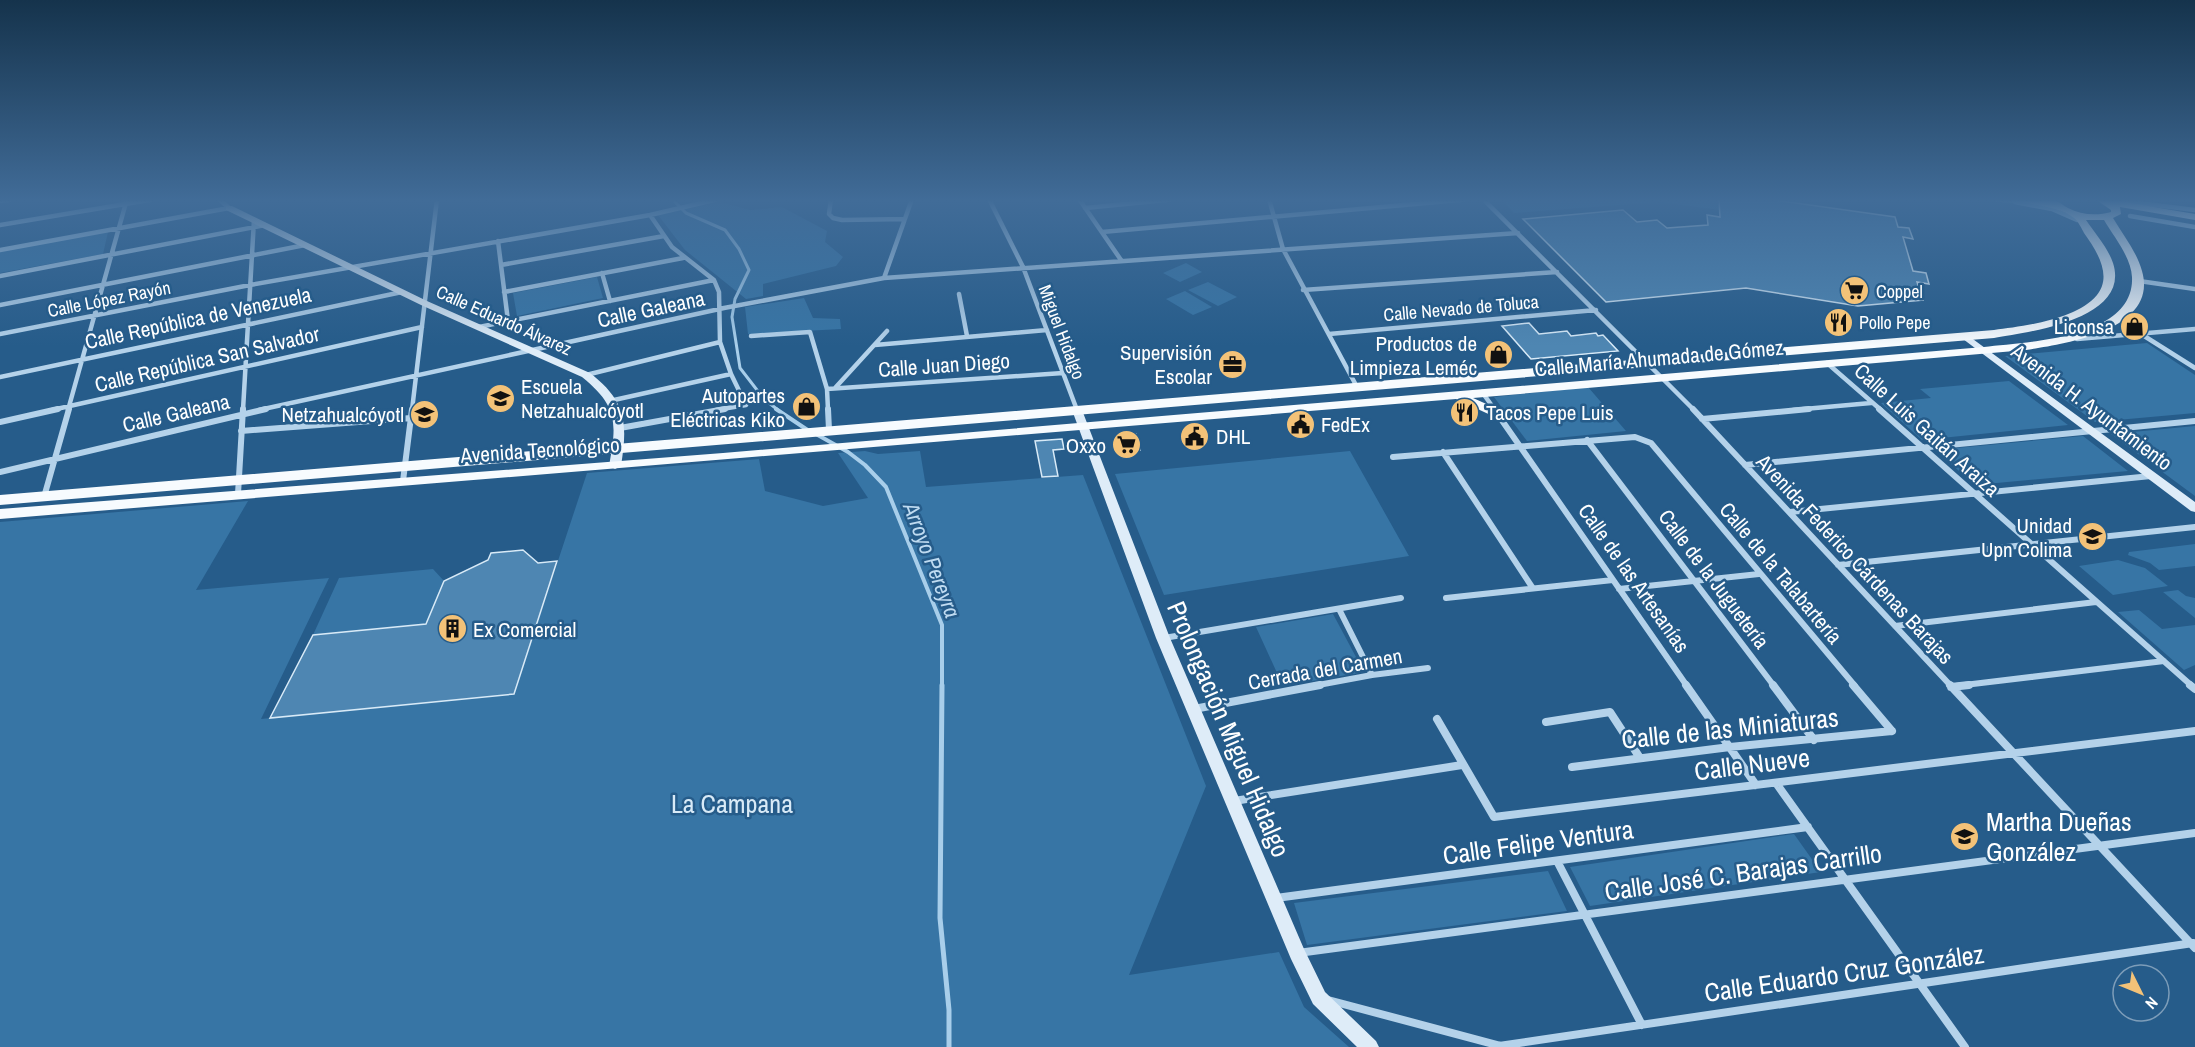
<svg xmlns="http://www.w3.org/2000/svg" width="2195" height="1047" font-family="'Archivo Narrow',sans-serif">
<rect width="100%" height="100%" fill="#265c8a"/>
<path fill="#3775a5" d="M1501,199H1719L1720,210L1659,202L1514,213Z
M720,202L750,210L782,207L827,231L825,242L843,257L836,266L763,284V296L746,299L685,250L658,215Z
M108,232L103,254L0,273V251Z
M1186,263L1202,272L1180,282L1163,273Z
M597,277L603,298L517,316L513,293Z
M1208,282L1237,297L1218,306L1188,290Z
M1185,291L1212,307L1193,315L1166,299Z
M804,298L813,318L840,319L841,329L748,334L745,307Z
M2147,343L2195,375V413L2095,422L2005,356Z
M2009,381L2068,425L1922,440L1881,403L1931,398L1920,389Z
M1588,387L1626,431L1527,441L1494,397Z
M2195,426V496L2111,434Z
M2083,436L2128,471L1975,485L1935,450Z
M865,451L878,454L920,451L926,487L1083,475L1206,786L1129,975L1279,952L1304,1007L1349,1047H0V522L248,501L196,590L329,578L261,719L514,694L587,473L759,459L765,491L823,506L868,498L838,453Z
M1350,451L1409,556L1164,595L1115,474Z
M2195,544V566L2159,570L2150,563L2128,555L2129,552Z
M2118,560L2145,568L2168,586L2113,595L2079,566Z
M433,569L444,581L426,624L313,635L339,578Z
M2178,590L2186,596L2195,598V618L2163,592Z
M2139,610L2162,629L2195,625V665L2184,670L2118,612Z
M1333,614L1364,672L1283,686L1256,627Z
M1794,834L1821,872L1590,906L1570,867Z
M1548,871L1567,911L1307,945L1294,903Z"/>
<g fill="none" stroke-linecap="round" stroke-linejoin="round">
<path stroke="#a8ceea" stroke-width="3" d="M672,199L686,213L725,230L739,249L749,270L735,299L732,317L740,368L764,399L778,410"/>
<path stroke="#a8ceea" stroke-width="4" d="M776,409L809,431
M816,434L848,452L865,465L886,487L942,625V686"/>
<path stroke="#a8ceea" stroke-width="5" d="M942,685L940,918L949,1010V1047"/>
</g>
<path fill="#4e86b2" stroke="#d8eaf7" stroke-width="1.5" d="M1719,199H1768L1895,217L1898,227L1909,228L1913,239L1903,237L1913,271L1926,273L1929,284L1917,282L1923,300L1858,306L1746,288L1606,302L1523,219L1623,210L1637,222L1657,220L1667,228L1708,225L1707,215L1720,217Z
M1529,323L1539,334L1567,331L1571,336L1596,333L1598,336L1603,335L1618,351L1531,359L1502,326Z
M1136,434L1140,450L1117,452L1114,439L1120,435Z
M1062,439L1064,449L1053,450L1058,476L1042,477L1035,441Z
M523,550L538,563L557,561L514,694L270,718L313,635L426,624L444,581L488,560L491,553Z"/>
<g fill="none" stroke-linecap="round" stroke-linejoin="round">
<path stroke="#b4d2ea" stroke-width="4.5" d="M219,199L229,208
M831,199L829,214L833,218L842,220L905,219
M989,199L1023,267L1077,410
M1079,199L1121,260
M1269,199L1283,249L1357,387
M1483,199L1694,410
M1989,199L2018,201
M2106,199L2195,210
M0,201L15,199
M2015,202L2052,209L2077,220
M1085,208L1176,199
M650,215L672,247L714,280L719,292L720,342L731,374L746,405L716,410
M2130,216L2195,227
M0,225L155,199
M1102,232L1471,199
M498,241L508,321
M0,250L229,208
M501,265L664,236
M602,273L610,301
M0,276L265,225
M884,278L912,199
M2139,281L2195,289
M1303,290L1557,272
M504,292L683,258
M959,294L967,336
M0,305L305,245
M479,327L714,280
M0,334L250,285L650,215L719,199
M1329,334L1596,310
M2141,334L2195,368
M751,336L810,332L827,389L828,410
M2077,339L2195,329
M875,345L1047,330
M1827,363L1881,410
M586,375L720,342
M0,377L402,292
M835,388L887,331
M827,389L1063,373
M1482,392L1495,410
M614,400L731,374
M52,410L422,327
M68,410L127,199
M243,410L254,220
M259,410L724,308L884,278L1518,233
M412,410L437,199
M1793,410L1871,403"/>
<path stroke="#b4d2ea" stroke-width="6" d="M828,409L829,430
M1494,409L1687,686
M1693,409L1951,686
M1879,409L2192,686
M1702,419L1809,409
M0,422L58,409
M620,428L725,409
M241,431L411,418
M1587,440L1774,686
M1443,452L1532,587
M1393,457L1635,437L1651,443L1855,686
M1745,465L2195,421
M0,472L266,409
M403,481L412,409
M238,494L243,409
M44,497L69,409
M1790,512L2151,476
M1838,565L2195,527
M1619,589L1759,574
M1446,598L1613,580
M1339,609L1372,675
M1895,626L2096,602
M1164,638L1401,598
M1313,686L1372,675L1428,668
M1956,686L2164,661"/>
<path stroke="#b4d2ea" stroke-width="8" d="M1686,685L1756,785
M1773,685L1814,740
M1853,685L1892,731
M1950,685L2195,948
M2190,685L2195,689
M1951,687L1969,685
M1194,709L1320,685
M1437,719L1494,817L2195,731
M1546,722L1610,712L1640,758
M1572,767L1730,747L1892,731
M1776,783L1965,1047
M1234,801L1462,765
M1557,861L1642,1025
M1276,898L1808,827
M1298,953L2195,833
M1328,1000L1501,1046
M1499,1046L2193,943"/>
<path fill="#deecf8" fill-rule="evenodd" d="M226,206H232L427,301L590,373C626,401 628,422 621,466L615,469L609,466C617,423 618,406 582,377L421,305L226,210Z
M1966,334L2195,502V512L2191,511L1963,339V335Z
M1077,407L1082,410L1170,638L1304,949L1325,992L1376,1041L1379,1047H1357L1313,1004L1291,959L1156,638L1072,410Z"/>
<path fill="#f7fbfe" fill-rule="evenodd" d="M2016,199L2049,201L2047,199C2058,199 2059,203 2068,208C2081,215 2097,216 2111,212V210L2095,199H2107L2195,214V220L2120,207L2121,214L2113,218C2123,235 2137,252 2142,271C2159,330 2065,344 2026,350L1473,398L1502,411L1504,414L1497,418L1456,399L0,519V509L723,453L1984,347C2026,342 2135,339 2132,277C2131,257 2114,237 2104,220H2086C2095,233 2108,248 2113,263C2131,319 2030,332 1994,338L0,505V495L1994,330C2024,326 2076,320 2097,295C2113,275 2096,250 2084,233C2082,229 2078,221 2074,218C2061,207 2034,205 2017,201Z"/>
</g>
<linearGradient id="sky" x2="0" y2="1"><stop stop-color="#15334c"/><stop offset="0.58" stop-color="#416c98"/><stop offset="1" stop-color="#416c98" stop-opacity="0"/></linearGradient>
<rect width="2195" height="346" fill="url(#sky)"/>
<defs>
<symbol id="supermarket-disc" viewBox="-11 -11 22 22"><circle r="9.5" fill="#f3c278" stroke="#265c8a"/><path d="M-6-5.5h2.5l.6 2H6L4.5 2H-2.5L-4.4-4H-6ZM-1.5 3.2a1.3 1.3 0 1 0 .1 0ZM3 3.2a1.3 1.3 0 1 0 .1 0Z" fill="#111"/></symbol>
<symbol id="restaurant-disc" viewBox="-11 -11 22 22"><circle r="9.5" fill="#f3c278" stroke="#265c8a"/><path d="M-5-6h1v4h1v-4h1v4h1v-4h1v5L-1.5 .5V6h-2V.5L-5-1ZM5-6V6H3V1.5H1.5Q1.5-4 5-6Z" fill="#111"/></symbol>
<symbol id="shop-disc" viewBox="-11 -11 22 22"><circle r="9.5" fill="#f3c278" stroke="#265c8a"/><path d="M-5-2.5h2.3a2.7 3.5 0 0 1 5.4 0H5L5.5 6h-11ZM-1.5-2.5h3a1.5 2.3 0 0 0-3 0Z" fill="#111"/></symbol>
<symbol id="office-disc" viewBox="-11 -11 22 22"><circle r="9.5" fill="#f3c278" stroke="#265c8a"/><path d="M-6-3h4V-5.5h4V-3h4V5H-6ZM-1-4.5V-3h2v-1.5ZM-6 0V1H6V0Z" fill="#111"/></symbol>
<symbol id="school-disc" viewBox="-11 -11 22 22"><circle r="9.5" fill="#f3c278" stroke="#265c8a"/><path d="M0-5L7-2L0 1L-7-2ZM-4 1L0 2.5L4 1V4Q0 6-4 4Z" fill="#111"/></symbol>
<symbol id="civic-disc" viewBox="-11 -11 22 22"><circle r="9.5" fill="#f3c278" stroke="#265c8a"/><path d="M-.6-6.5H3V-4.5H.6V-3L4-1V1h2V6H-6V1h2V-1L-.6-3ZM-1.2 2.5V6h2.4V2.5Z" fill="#111"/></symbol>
<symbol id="university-disc" viewBox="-11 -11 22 22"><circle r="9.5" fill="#f3c278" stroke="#265c8a"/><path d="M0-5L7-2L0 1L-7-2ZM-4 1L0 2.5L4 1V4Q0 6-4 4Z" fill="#111"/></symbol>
<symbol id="building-disc" viewBox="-11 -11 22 22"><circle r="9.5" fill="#f3c278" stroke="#265c8a"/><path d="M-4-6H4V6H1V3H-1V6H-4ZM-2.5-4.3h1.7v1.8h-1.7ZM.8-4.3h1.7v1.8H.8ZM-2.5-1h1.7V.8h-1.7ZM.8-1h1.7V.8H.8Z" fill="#111"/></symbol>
</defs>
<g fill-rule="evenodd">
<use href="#supermarket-disc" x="1838" y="274" width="33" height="33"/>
<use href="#restaurant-disc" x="1822" y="306" width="33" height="33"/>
<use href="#shop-disc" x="2118" y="310" width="33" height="33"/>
<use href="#shop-disc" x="1482" y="338" width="33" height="33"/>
<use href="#office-disc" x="1216" y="348" width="33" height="33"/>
<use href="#school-disc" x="484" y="382" width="33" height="33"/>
<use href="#shop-disc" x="790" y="390" width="33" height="33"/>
<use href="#restaurant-disc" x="1448" y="396" width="33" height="33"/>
<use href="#school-disc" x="408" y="398" width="33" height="33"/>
<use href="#civic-disc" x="1284" y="408" width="33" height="33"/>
<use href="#civic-disc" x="1178" y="420" width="33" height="33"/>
<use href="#supermarket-disc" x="1110" y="428" width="33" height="33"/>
<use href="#university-disc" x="2076" y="520" width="33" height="33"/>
<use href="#building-disc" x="436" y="612" width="33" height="33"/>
<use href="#school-disc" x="1948" y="820" width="33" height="33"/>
</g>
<g text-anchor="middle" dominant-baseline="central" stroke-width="5" stroke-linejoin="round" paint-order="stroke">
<g font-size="18" fill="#fff" stroke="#265c8a" text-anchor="start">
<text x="1876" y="291">Coppel</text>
<text x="1859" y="322">Pollo Pepe</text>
</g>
<g font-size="18" fill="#fff" stroke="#265c8a">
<text transform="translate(109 299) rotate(-11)">Calle López Rayón</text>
<text transform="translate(1461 308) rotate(-5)">Calle Nevado de Toluca</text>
<text transform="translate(504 320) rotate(24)">Calle Eduardo Álvarez</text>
<text transform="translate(1062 332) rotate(69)">Miguel Hidalgo</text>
</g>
<g font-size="21" fill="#fff" stroke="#265c8a">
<text transform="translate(651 309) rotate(-12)">Calle Galeana</text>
<text transform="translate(198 318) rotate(-12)">Calle República de Venezuela</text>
<text transform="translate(1659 358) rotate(-5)">Calle María Ahumada de Gómez</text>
<text transform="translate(207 359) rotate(-13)">Calle República San Salvador</text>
<text transform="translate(944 365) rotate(-4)">Calle Juan Diego</text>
<text transform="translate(2092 407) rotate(37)">Avenida H. Ayuntamiento</text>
<text transform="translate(176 413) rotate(-13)">Calle Galeana</text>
<text transform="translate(1927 430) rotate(42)">Calle Luis Gaitán Araiza</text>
<text transform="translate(540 450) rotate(-4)">Avenida Tecnológico</text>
<text transform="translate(1855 559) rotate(47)">Avenida Federico Cárdenas Barajas</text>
<text transform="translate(1781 573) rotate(50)">Calle de la Talabartería</text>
<text transform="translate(1634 578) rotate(55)">Calle de las Artesanías</text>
<text transform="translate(1714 579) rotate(53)">Calle de la Juguetería</text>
<text transform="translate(1325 669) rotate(-10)">Cerrada del Carmen</text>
</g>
<g font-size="21" fill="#fff" stroke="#265c8a" text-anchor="end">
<text x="2114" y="326">Liconsa</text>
<text x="1477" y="343">Productos de<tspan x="1477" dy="24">Limpieza Leméc</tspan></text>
<text x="1212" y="352">Supervisión<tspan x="1212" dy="24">Escolar</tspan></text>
<text x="521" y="386" text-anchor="start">Escuela<tspan x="521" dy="24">Netzahualcóyotl</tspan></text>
<text x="785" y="395">Autopartes<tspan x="785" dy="24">Eléctricas Kiko</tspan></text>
<text x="1486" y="412" text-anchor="start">Tacos Pepe Luis</text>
<text x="404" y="414">Netzahualcóyotl</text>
<text x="1321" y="424" text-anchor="start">FedEx</text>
<text x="1216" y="436" text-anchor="start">DHL</text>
<text x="1106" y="445">Oxxo</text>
<text x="2072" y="525">Unidad<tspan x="2072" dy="24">Upn Colima</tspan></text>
<text x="473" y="629" text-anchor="start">Ex Comercial</text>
</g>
<g font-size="22" font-style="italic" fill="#bfdbf1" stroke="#265c8a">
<text transform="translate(932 560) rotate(69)">Arroyo Pereyra</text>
</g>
<g font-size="26" fill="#fff" stroke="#265c8a">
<text transform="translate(1730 728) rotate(-6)">Calle de las Miniaturas</text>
<text transform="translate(1229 729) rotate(67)">Prolongación Miguel Hidalgo</text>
<text transform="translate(1752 764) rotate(-7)">Calle Nueve</text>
<text transform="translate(1538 842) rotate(-8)">Calle Felipe Ventura</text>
<text transform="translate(1743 872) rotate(-8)">Calle José C. Barajas Carrillo</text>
<text transform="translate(1844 973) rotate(-8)">Calle Eduardo Cruz González</text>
</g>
<g font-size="26" fill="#d8eaf7" stroke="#265c8a">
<text x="732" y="803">La Campana</text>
</g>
<g font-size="26" fill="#fff" stroke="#265c8a" text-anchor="start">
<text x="1986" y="821">Martha Dueñas<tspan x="1986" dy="30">González</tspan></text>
</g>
</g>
<g transform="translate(2141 993) rotate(133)"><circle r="28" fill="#265c8a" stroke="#7d9db9" stroke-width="1.5"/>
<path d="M0-4.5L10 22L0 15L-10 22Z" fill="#f3c278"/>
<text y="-9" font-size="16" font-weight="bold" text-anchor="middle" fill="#ffffff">N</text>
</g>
</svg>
